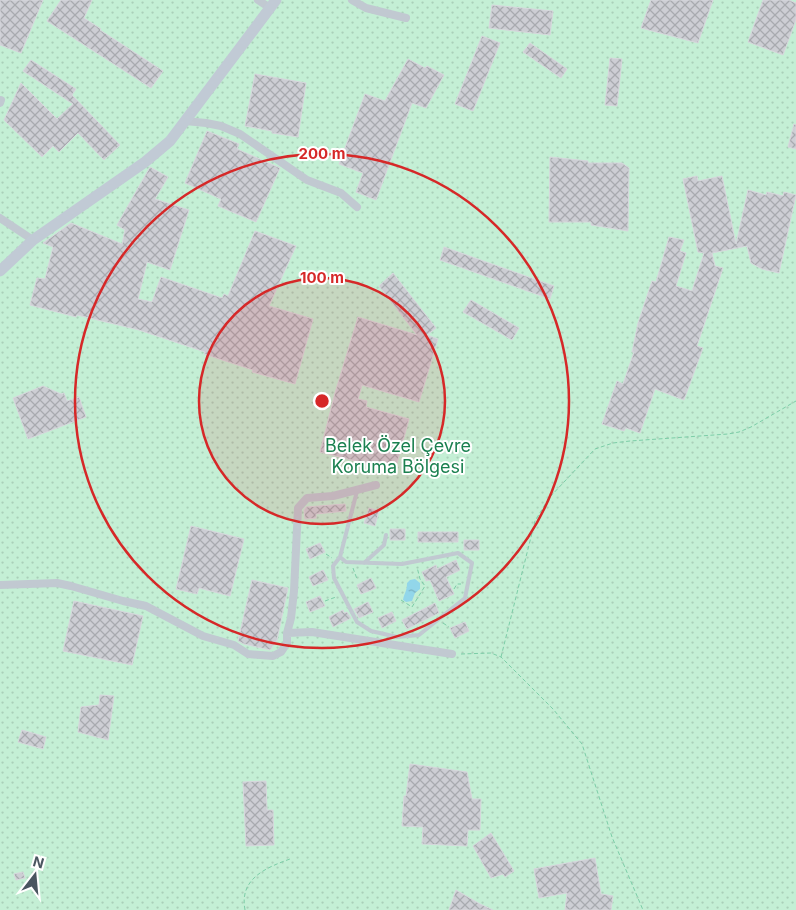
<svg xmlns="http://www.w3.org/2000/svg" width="796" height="910" font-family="Inter,sans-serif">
<defs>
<pattern id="park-dots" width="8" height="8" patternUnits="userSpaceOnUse" patternTransform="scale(1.25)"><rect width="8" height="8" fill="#c4efd5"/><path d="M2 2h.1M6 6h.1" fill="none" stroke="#aacfb9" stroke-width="1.8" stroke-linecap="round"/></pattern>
<pattern id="water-ripples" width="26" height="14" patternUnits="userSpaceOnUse" patternTransform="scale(1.25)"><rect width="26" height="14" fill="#92d6ea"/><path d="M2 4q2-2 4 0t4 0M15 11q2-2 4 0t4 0" fill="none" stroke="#79b0c1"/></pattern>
<pattern id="building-cross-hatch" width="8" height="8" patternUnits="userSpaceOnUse" patternTransform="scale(1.25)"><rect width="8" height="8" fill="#cdced4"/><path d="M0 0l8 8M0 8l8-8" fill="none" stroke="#a8aaaf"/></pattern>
</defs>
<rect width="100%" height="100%" fill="#f4f2f2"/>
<path fill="url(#park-dots)" d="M0,0H796V910H0Z"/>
<path fill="url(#water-ripples)" d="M415,579L420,583V589L415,593L412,601L406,602L403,600C404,593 407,592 407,583L410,580Z"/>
<path fill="url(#building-cross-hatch)" stroke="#d7d8dd" d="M0,0H43L21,53L0,45Z
M61,0H92L84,18L101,29L100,30L163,71L151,88L47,21Z
M651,0H713L698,43L641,28Z
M763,0H789L796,3V20L783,55L748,42Z
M492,5L553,11L550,35L489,28Z
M482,36L500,43L473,111L455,104Z
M530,43L567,69L561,78L523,52Z
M610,58L622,59L617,106L605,105Z
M408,59L425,68L427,66L444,75L426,108L412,103L376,200L356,192L363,173L339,164L365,94L385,101Z
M31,60L76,89L72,95L120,145L104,160L78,133L59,152L53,146L42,157L4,120L21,83L57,119L73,104L23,71Z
M255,74L306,83L298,137L272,133V131L245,126Z
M794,124L796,125V149L788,147Z
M207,131L239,144L237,149L280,168L256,222L218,206L221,199L185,183Z
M550,157L588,161V163H622L629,168L628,231L591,225V222H549Z
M150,167L168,177L155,199L189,210L170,270L147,262L138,299L152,302L161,277L222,298L224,294L228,296L255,231L296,246L269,306L313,319L295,384L252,372L253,370L204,354L205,352L139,330L77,315L76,317L30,305L37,278L45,279L53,247L43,243L71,223L122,244L125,230L117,225Z
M697,176L698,181L722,176L736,244L748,190L766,195L767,192L783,196L784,192L796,195L779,273L762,269L751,263L747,246L712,253L715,266L723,268L697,346L703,348L684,400L655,389L640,433L626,428L624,431L602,424L617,381L623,384L634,352H632L638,323L652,281L656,282L669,237L684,240L680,251L686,253L676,286L692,291L704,253L698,252L683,179Z
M444,247L554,286L550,299L440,260Z
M393,273L436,328L427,335L438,339L419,402L362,385L358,399L367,401L366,407L409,419L395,471L320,452L335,393L358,317L417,335L379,286Z
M471,300L519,328L512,340L463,312Z
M43,386L61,394L64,393L67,401L79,397L86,417L28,439L13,398Z
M345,504L346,511L316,514V518L305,519L304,510L306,507Z
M369,508L379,511L375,526L364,523Z
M191,526L244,539L230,596L199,588L197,594L176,589Z
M390,529H405V540H390Z
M418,532H458V542H418Z
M464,540H479V550H464Z
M320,543L325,552L310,559L306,549Z
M456,560L460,570L446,577L454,594L439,601L430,580L426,581L422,572L436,565L437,569Z
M323,570L328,580L313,586L309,577Z
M371,578L376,588L361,594L357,585Z
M252,580L288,588L277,640L270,650L244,644L238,641Z
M320,596L325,606L310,612L306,602Z
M74,601L143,616L132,665L63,651Z
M368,602L373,612L359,618L354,609Z
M435,603L439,613L407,629L402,620Z
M343,610L344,613L347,612L351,618L333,627L329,617Z
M392,612L396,621L382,628L378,618Z
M465,622L469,631L455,638L450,628Z
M100,695L114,696L108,740L78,732L81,707L99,705Z
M22,730L46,737L43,749L18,742Z
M410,764L467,772L472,799H481L480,830H468L467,846L422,844L423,827L402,826L404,796H406Z
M266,781L267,810H273L274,845L246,846L243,782Z
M491,833L514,871L505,877L503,874L491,878L473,846Z
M595,858L601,894L613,896L611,910H565L567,893L539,898L534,869Z
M23,872L25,878L16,880L14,874Z
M456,890L480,904L493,910H449Z"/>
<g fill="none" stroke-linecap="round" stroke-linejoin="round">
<path stroke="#7ccda7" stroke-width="1" stroke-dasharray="4 2.5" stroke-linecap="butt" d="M326,554L332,558
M353,568L357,579
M454,589L457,584H461
M401,600L412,607L425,586L420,579L417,567
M325,601L336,597
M443,623L449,627
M461,654L491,653L501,657L553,709L582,744L612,837L643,910
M501,657L535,521L549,498L595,449L613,443L630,441L728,434L739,432L751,427L796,401
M245,910C239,879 265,868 290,859"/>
<path stroke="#c1c9d1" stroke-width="4" d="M340,557L346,562L402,564L458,553L472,563L465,598L419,635L397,637L371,631L357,622L334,578L333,566L340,557L357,491
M364,563L384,545L386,535"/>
<path stroke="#c1c9d1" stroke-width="8" d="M258,0L270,8
M352,0L366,8L406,18
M0,103L1,100
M185,121L206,123L221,126L240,134L307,180L341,193L357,207
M0,218L33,240
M0,585L57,583L71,586L123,601L146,606L203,636L234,645L248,654L273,656L281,652L287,643V633L291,618L294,591L298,508L307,498L333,496L376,485
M287,633L312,632L452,654"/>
<path stroke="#c1cad5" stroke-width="11" d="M0,271L33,240L145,162L170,141L276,0"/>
</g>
<circle cx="322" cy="401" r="123" fill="#d62828" fill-opacity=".12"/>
<g fill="none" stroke="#d62828" stroke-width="2.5">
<circle cx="322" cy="401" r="123"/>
<circle cx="322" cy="401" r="247"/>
</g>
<g text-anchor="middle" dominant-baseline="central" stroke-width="4" stroke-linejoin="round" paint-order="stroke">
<g font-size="18" fill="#1b8150" stroke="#fff">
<text x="398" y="445">Belek Özel Çevre<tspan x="398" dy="21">Koruma Bölgesi</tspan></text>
</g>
</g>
<circle cx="322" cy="401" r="8" fill="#d62828" stroke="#fff" stroke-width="2.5"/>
<g font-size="15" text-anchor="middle" font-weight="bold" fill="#d62828" stroke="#fff" stroke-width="4" stroke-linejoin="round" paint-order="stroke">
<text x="322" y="159">200 m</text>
<text x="322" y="283">100 m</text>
</g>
<g transform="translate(35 875) rotate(16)" stroke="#ffffff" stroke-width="4" paint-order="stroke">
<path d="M0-4L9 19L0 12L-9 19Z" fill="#4a5560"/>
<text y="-8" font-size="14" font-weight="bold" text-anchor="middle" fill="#4a5560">N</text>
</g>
</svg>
